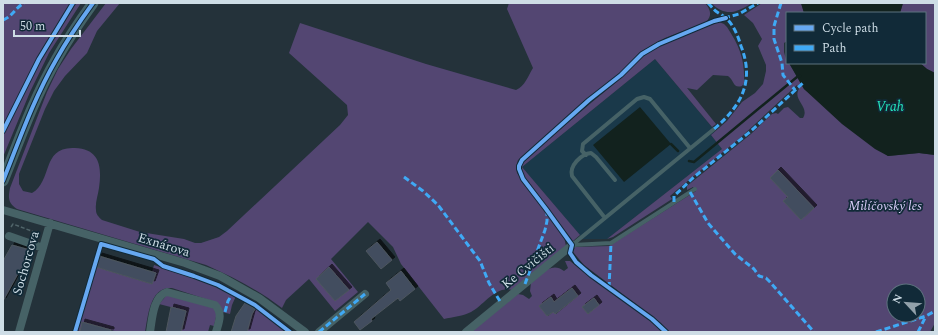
<svg xmlns="http://www.w3.org/2000/svg" width="938" height="335" font-family="Spectral,serif">
<defs>
<filter id="shadow"><feDropShadow dx="3" dy="-3" stdDeviation="0" flood-color="#0009"/></filter>
</defs>
<rect width="100%" height="100%" fill="#24323a"/>
<path fill="#1a394a" d="M655,59L715,131L711,135L722,149L607,239H583L522,167Z"/>
<path fill="#534672" fill-rule="evenodd" d="M3,3H81L49,53L30,92L3,157Z
M106,3H120L97,31L87,53L65,76L54,91L45,109L19,174V184L23,191L32,193C53,181 41,146 75,148C100,149 102,167 99,188C98,195 95,203 96,210C96,215 99,217 102,220L140,232L184,239L195,243H201L219,237L227,231L340,125L348,115L347,105L289,53L300,23L426,64L516,90C525,86 528,76 533,68L507,9L509,3H705C710,9 713,15 706,22L665,38L640,52L619,74L586,100L518,160L516,167L517,173L564,237L566,246L512,290C496,285 483,306 471,312C464,316 452,317 444,319L401,264L393,247L368,222L331,259L358,292L335,311L309,279L286,300L282,308C258,290 233,277 206,265L17,209C8,203 8,198 10,188L47,92L58,69L71,49Z
M711,3H752C736,13 726,17 711,3Z
M762,3H801L804,13H787V41L784,43V52L787,63H789L804,89L888,156L919,153L935,155V323L930,332H669L661,323L584,265L573,252L575,247L609,246L696,191L693,187L687,190V186L751,134L772,114L776,113L778,114L784,108L788,107L800,118H803C810,106 792,100 799,89L797,85L740,138L678,189L670,196L672,199L613,237L607,239L722,149L711,135L727,121L742,102L755,93L763,84L766,71V65L758,46L762,39L753,23L744,15ZM894,291H918V315H894Z
M903,3H935V73L927,69L920,63H925V13H900Z
M719,22L724,24L727,27C740,47 745,60 744,83L742,86C733,89 734,80 728,76L713,75L697,90L687,88L716,124L712,127L655,59L522,167L580,235L573,241L523,175L521,167L524,161C553,135 583,109 614,84C624,76 632,65 642,57C656,45 702,25 719,22Z
M565,261H570C600,286 635,306 663,332H469L518,294L523,295L529,299L532,296L530,291L531,283C541,275 551,261 564,271L568,268ZM572,288L578,296L556,314L553,312L548,316L539,306L551,297L554,302Z
M154,265L205,281L236,296L232,305L230,314L222,312L212,301L172,288C150,286 148,316 145,332H118L83,322L80,332H77L96,267L152,284L156,273L152,272Z
M167,295L211,307L216,310V317L214,326L210,325L208,332H182L181,331L186,311L159,304Z
M255,306L266,313L288,332H247L248,319L255,308Z"/>
<path fill="#12221e" d="M801,3H903L900,13H804Z
M789,63H920L927,69L935,73V155L919,153L888,156L875,149L842,124L804,89Z
M640,107L671,144L624,182L593,145Z"/>
<g fill="none" stroke-linecap="round" stroke-linejoin="round">
<path stroke="#12221e" stroke-width="2.5" d="M671,144L678,151
M689,161L694,162L797,77L800,76"/>
</g>
<path fill="#424d5e" stroke="#4d565e" filter="url(#shadow)" d="M778,170L814,208L801,220L783,201L788,197L770,178Z
M377,242L392,260L381,269L366,251Z
M12,245L30,250L24,269L21,268L3,301V261Z
M99,256L156,273L152,284L96,267Z
M329,267L349,290L335,301L316,279Z
M401,271L415,289L400,301L398,298L371,319L372,321L360,330L354,322L391,290L386,283Z
M572,288L578,296L555,314L553,312L547,316L539,306L551,297L554,302Z
M594,298L599,305L588,314L582,307Z
M245,303L255,309L252,314L247,332H231L236,316Z
M171,307L186,311L181,332H166Z
M82,322L111,330V332H80Z"/>
<g fill="none" stroke-linecap="round" stroke-linejoin="round">
<path stroke="#51656a" stroke-width="1.5" stroke-dasharray="4 2" stroke-linecap="butt" d="M11,227L13,224L34,232L38,234"/>
<path stroke="#466266" stroke-width="4" d="M586,155L582,151L583,144L637,99L644,97L650,99L690,148
M605,218L572,176C569,166 581,154 591,153L596,157L615,180
M572,245L714,129
M573,245L611,243L695,189"/>
<path stroke="#466266" stroke-width="8" d="M3,210L185,263L220,276L259,298L305,332
M9,236L43,248
M19,332L50,223
M150,332C152,320 153,296 167,292L215,305C223,313 219,322 216,332
M319,332L365,294
M466,332L572,245"/>
<path stroke="#446368" stroke-width="11" d="M3,181C19,141 34,98 56,60C67,40 80,21 93,3"/>
<path stroke="#3fa9f5" stroke-width="3" stroke-dasharray="6 3" stroke-linecap="butt" d="M708,3C711,6 713,9 717,12C720,14 724,16 727,19C734,26 738,36 741,46C755,82 741,106 714,129
M781,3L774,26V39L782,63L783,75L795,90
M724,18L739,14L758,3
M3,20C12,17 16,7 24,3
M404,177L423,191L438,205L480,261L489,283L501,303
M690,192L708,223L735,254L754,269L759,276L766,278L770,282L814,332
M674,202V196L694,177L751,131L804,82
M525,284L545,230L547,221V212
M609,288L611,243
M225,312L228,301L233,293
M319,332L365,294
M876,332L926,316L935,311
M918,332L926,316"/>
<defs>
<path id="cycleway" d="M3,131L39,59L73,3
M3,181C19,141 34,98 56,60C67,40 80,21 93,3
M75,332L101,244L154,259L163,266L194,276L218,285L255,305L290,332
M666,332L652,319L591,275L576,262L570,253L572,245L546,209L523,179L519,169V166L522,160L589,100L621,75L642,54L659,44L714,21L726,18"/>
</defs>
<use href="#cycleway" stroke="#112a38" stroke-width="6"/>
<use href="#cycleway" stroke="#66a8f1" stroke-width="4"/>
</g>
<g text-anchor="middle" dominant-baseline="central" stroke-width="3.5" stroke-linejoin="round" paint-order="stroke">
<g font-size="13" font-style="italic" fill="#dacdf9" stroke="#112a38">
<text x="885" y="206">Milíčovský les</text>
</g>
<g font-size="13" fill="#cedde6" stroke="#112a38">
<text transform="translate(164 245) rotate(17)">Exnárova</text>
<text transform="translate(26 263) rotate(-74)">Sochorcova</text>
<text transform="translate(528 266) rotate(-39)">Ke Cvičišti</text>
</g>
<g font-size="14" font-style="italic" fill="#24e4bc" stroke="#112a38">
<text x="890" y="106">Vrah</text>
</g>
</g>
<rect width="938" height="335" fill="none" stroke="#cedde6" stroke-width="8"/>
<rect x="786" y="12" width="140" height="52" fill="#112a38" stroke="#5d727e"/>
<rect x="794" y="25" width="20" height="6" fill="#66a8f1" stroke="#5d727e"/>
<text x="822" y="32" font-size="12" fill="#cedde6">Cycle path</text>
<rect x="794" y="45" width="20" height="6" fill="#3fa9f5" stroke="#5d727e"/>
<text x="822" y="52" font-size="12" fill="#cedde6">Path</text>
<g transform="translate(906 303) rotate(296)"><circle r="19" fill="#112a38" stroke="#5d727e"/>
<path d="M0-3L7 15L0 10L-7 15Z" fill="#92a1aa"/>
<text y="-6" font-size="11" font-weight="bold" text-anchor="middle" fill="#cedde6">N</text>
</g>
<path d="M14 30v6h66v-6" fill="none" stroke="#cedde6" stroke-width="2"/>
<text x="20" y="30" font-size="12" fill="#cedde6" stroke="#112a38" stroke-width="3" paint-order="stroke">50 m</text>
</svg>
